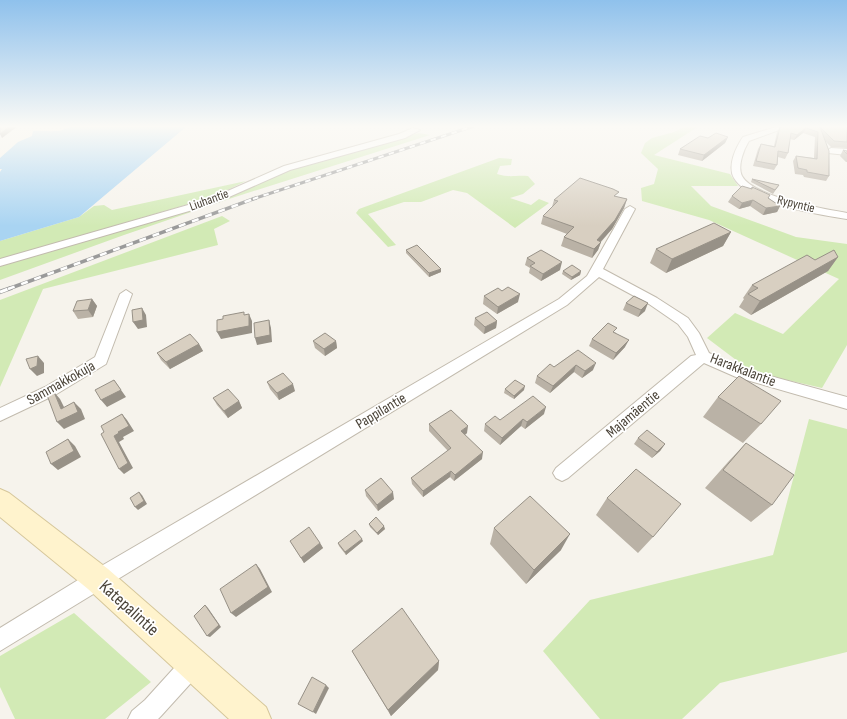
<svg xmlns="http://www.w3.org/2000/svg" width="847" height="719" font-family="'Sofia Sans Condensed',sans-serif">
<rect width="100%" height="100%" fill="#f6f3ec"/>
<path fill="#d2eab5" d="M686,126H699L654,155L730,174L738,186H691L711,206L796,237L847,244V345L822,388L752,372L707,338L735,313L783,334L839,279L709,220L642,201L641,188L654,184L658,169L641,153L645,143L652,138L674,132Z
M419,133L430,135L235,197L124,235L0,280V266L212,203L236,194L292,169Z
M499,158L512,159L511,165L500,166L497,174C511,178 514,175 528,176L535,184L523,194L510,198L531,205L539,199L549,203L515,228L467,193L453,190L421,202H404L368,214L396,245L388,247L356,213L359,209Z
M246,181L213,197L0,259V241L79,217L94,206L104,205L112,210Z
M222,216L230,221L214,229L218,245L43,289L0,387V300Z
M809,419L847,429V652L720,683L682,719H600L543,651L590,600L773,555Z
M74,613L151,682L105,719H15L0,687V656Z"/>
<path fill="#a9d4f2" d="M72,126H187L79,217L0,241V172L2,169H0V158L18,142L32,136L33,131C48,130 58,134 72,126Z"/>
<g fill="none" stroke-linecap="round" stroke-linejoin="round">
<defs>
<path id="street" d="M779,126H790L749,141C744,149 737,166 742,176C753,197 824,209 847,213V219C820,215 748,203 734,178C727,166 736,147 743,137Z
M413,128L420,130L405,138L290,170L220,201L196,209L0,266V259L188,205L214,197L284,166L399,134Z
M831,148L847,149V155L828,153L827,151Z
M630,206L635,209L603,269L657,298L688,318L699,333L709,353L745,369L847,397V409L736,377L704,363L568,478L562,481L556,478L553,473L556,468L691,356L696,355L688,337L678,324L649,304L599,277L567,305L0,651V628L91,572L559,299L587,276L625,209Z
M126,290L132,294L106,364L55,395L0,421V408L45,387L95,357L120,294Z
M192,654L200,657L203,665L200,673L161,716L158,719H128L132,711L145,700L184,657Z"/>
<path id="secondary" d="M0,489L9,493L108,569L266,707L271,719H229L88,589L0,517Z"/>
</defs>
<use href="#street" stroke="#c2bbae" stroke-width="2"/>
<use href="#secondary" stroke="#d6c79b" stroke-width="2"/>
<use href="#street" fill="#fff" fill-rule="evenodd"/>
<use href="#secondary" fill="#fff3cd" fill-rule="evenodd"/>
<defs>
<path id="rail-far2" d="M253,199L474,126"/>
<path id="rail-far1" d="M8,289L256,198"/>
<path id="rail" d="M0,292L11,288"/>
</defs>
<use href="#rail-far2" stroke="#9a9a9a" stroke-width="3"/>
<use href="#rail-far1" stroke="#9a9a9a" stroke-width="3.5"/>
<use href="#rail" stroke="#9a9a9a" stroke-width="4.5"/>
<use href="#rail-far2" stroke="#fff" stroke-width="2" stroke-dasharray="5.5" stroke-linecap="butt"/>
<use href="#rail-far1" stroke="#fff" stroke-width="2.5" stroke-dasharray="7" stroke-linecap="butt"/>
<use href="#rail" stroke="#fff" stroke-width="3" stroke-dasharray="8" stroke-linecap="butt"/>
</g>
<path fill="#bab2a6" d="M847,126V148L831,147L825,141L829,176L826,181L804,177L803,175L795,174L793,161L796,156L814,158L815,137L803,133L794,140L790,139L788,153L785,159L778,157L777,165L774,170L753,166L758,149L761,144L774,146L777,132L780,127Z
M728,137L725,143L702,161L678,155L680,149L708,138Z
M843,150L847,151V162H846L840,156Z
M752,179L779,185L773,194L751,182Z
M752,187L780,206L777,212L763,215L750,206L739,209L728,202L732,196L751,189Z
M617,197L627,199L624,208L612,229L601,242L598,250L592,258L561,246L564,237L567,234L541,224L543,216L552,207L554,200Z
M731,232L723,246L666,273L650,263L656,249Z
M406,250L441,272L429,277L406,253Z
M838,257L828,271L751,315L739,307L744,299L743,298L752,285L815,260Z
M527,258L560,270L541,281L529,273L530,268L525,265Z
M563,271H581L580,275L571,280L562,274Z
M484,296L518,302L497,314L483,304Z
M92,299L97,306L93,317L78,319L73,311Z
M626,303L645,311L638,317L623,310Z
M475,318L497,321L496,328L484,334L474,325Z
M615,332L625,347L613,360L589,346L592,339Z
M313,341H336L337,348L325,356L315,348Z
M199,344L203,351L170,369L161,360L157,353Z
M578,350L593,370L582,378L574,372L550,393L535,383L537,376L554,367Z
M267,382L295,391L279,400L270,389Z
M505,389L524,390L514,399L504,393Z
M718,397L761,424L743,443L703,417Z
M213,398L239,401L242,408L228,418L217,405Z
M544,414L525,429L521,426L500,445L484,431L485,424L500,420Z
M429,424L467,433L465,435L482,459L454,481L450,477L423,497L412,484L411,478L448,451L429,431Z
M638,438L665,444L660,451L652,458L634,444Z
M746,443L772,505L751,522L705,488L728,462Z
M365,490L394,499L378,511L366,496Z
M607,498L653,537L638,553L596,515Z
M369,524L385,529L378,535L370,527Z
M494,528L561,550L526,584L490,544Z
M290,541L320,543L323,548L304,563Z
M363,541L346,555L339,546L338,543Z
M352,651L439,661L438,670L391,716Z"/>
<path fill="#979187" d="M10,126H18L2,138L0,134Z
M806,128L803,133L794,140L797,135Z
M728,137L725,143L702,161L704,155Z
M627,199L624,208L612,229L594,249L597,240Z
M753,200L750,206L739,209L742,203Z
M780,206L777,212L763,215L766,208Z
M731,232L723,246L666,273L672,259Z
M601,242L598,250L592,258L594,249Z
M838,257L828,271L751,315L760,301Z
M562,262L560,270L541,281L543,274Z
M441,269V272L429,277V273Z
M581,271L580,275L571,280L572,277Z
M520,294L518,302L497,314L498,307Z
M92,299L97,306L93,317L88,310Z
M648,303L645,311L638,317L641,310Z
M142,308L146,315L147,327L138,329L133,322Z
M249,314L252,321V333L221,339L217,332Z
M269,320L271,328L272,342L257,345L255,338Z
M497,321L496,328L484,334L485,327Z
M629,340L625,347L613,360L616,353Z
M336,341L337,348L325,356L324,349Z
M199,344L203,351L170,369L166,362Z
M38,356L44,363V373L37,376L30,369Z
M596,363L593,370L582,378L585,371Z
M576,365L574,372L550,393L553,386Z
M114,380L126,397L107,407L101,400Z
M293,384L295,391L279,400L277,393Z
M525,386L524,390L514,399V396Z
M54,392L60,399L68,415L61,409Z
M239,401L242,408L228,418L224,411Z
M74,402L81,409L85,419L64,429L57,422Z
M546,407L544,414L525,429L527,422Z
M122,414L127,420L134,431L123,437L124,439L119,442L133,468L124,474L119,469L114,436L118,432Z
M523,419L521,426L500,445L502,438Z
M468,426L467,433L460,438L461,431Z
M68,439L75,446L81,457L58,470L51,464Z
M665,444L660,451L652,458L657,452Z
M483,452L482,459L454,481L455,475Z
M451,471L450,477L423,497V491Z
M139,492L142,495L147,504L138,510L135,507Z
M393,492L394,499L378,511L377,505Z
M384,526L385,529L378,535L377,533Z
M570,534L561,550L526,584L534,570Z
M362,539L363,541L346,555L345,552Z
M320,543L323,548L304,563L301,558Z
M256,564L260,569L272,592L236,617L231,613Z
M205,605L208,608L221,627L210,637L207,636Z
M439,661L438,670L391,716L388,710Z
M326,685L329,688L316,714L313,712Z"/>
<path fill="#d8cfc1" stroke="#979187" d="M0,126H10L0,134Z
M783,126H847V142L834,141L820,127L829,151V176L807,172V170L798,168L796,156L817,159L818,132L806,128L797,135L791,133L788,153L778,151L777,165L756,161L761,144L775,147L780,127Z
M716,133L728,137L704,155L680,149L700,136L708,138Z
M843,150L847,151V154Z
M580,178L613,189L619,192L614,196L627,199L615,220L597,240L601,242L594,249L564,237L574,227L543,216L558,201L554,200Z
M752,179L774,184L779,185L775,190Z
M742,186L752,189V187L770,195L768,198L780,206L766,208L753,200L742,203L732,196Z
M714,223L731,232L672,259L656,249Z
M417,245L441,269L429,273L406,250Z
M541,250L562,262L543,274L530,266L535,263L527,258Z
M834,250L838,257L760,301L748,294L758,288L752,285L807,255L815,260Z
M572,265L581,271L572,277L563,271Z
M508,287L520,294L498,307L484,296L498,288L502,291Z
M634,296L648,303L641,310L626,303Z
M92,299L88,310L73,311L77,301Z
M142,308L143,320L133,322L132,310Z
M244,312V315L249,314V326L217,332V320L223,319V316Z
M487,312L497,321L485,327L475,318Z
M269,320L270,335L255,338L254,323Z
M608,323L617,328L613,332L629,340L616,353L592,339Z
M325,333L336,341L324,349L313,341Z
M190,334L199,344L166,362L157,353Z
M578,350L596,363L585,371L576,365L553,386L537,376L550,364L554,367Z
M38,356L37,366L30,369L26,359Z
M283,373L293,384L277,393L267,382Z
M739,376L781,401L761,424L718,397Z
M114,380L121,390L101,400L95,390Z
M515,380L525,386L514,396L505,389Z
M228,389L239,401L224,411L213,398Z
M54,392L61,409L74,402L78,412L57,422L47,395Z
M533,396L546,407L527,422L523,419L502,438L485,424L495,416L500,420Z
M451,410L468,426L461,431L483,452L455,475L451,471L423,491L411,478L451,448L429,424Z
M122,414L129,426L118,432L119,433L114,436L128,463L119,469L101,434L104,432L101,426Z
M647,430L665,444L657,452L638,438Z
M68,439L74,451L51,464L46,452Z
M746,443L794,475L772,505L723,470Z
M636,469L681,504L653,537L607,498Z
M381,478L393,492L377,505L365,490Z
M139,492L144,501L135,507L130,498Z
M530,496L570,534L534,570L494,528Z
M376,517L384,526L377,533L369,524Z
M309,527L320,543L301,558L290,541Z
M355,530L362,539L345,552L338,543Z
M256,564L268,587L231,613L220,589Z
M205,605L219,625L207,636L194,616Z
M402,608L439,661L388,710L352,651Z
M312,677L326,685L313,712L298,704Z"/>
<linearGradient id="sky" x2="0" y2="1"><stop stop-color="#8fc1ec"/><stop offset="0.56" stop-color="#fbfaf6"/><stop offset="1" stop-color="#fbfaf6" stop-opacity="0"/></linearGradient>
<rect width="847" height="226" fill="url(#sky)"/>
<g text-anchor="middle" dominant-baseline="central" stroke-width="3.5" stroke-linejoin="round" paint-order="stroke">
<g font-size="13" fill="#4b4439" stroke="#fff">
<text transform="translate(209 200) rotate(-20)">Liuhantie</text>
<text transform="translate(796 204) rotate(14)">Rypyntie</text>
</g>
<g font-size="15" fill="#4b4439" stroke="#fff">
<text transform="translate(743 370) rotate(21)">Harakkalantie</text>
<text transform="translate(61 383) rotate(-29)">Sammakkokuja</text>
<text transform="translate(381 411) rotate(-31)">Pappilantie</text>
<text transform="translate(633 414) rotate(-40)">Majamäentie</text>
</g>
<g font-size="18" fill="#4b4439" stroke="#fff">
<text transform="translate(129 608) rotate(42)">Katepalintie</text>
</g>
</g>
</svg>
